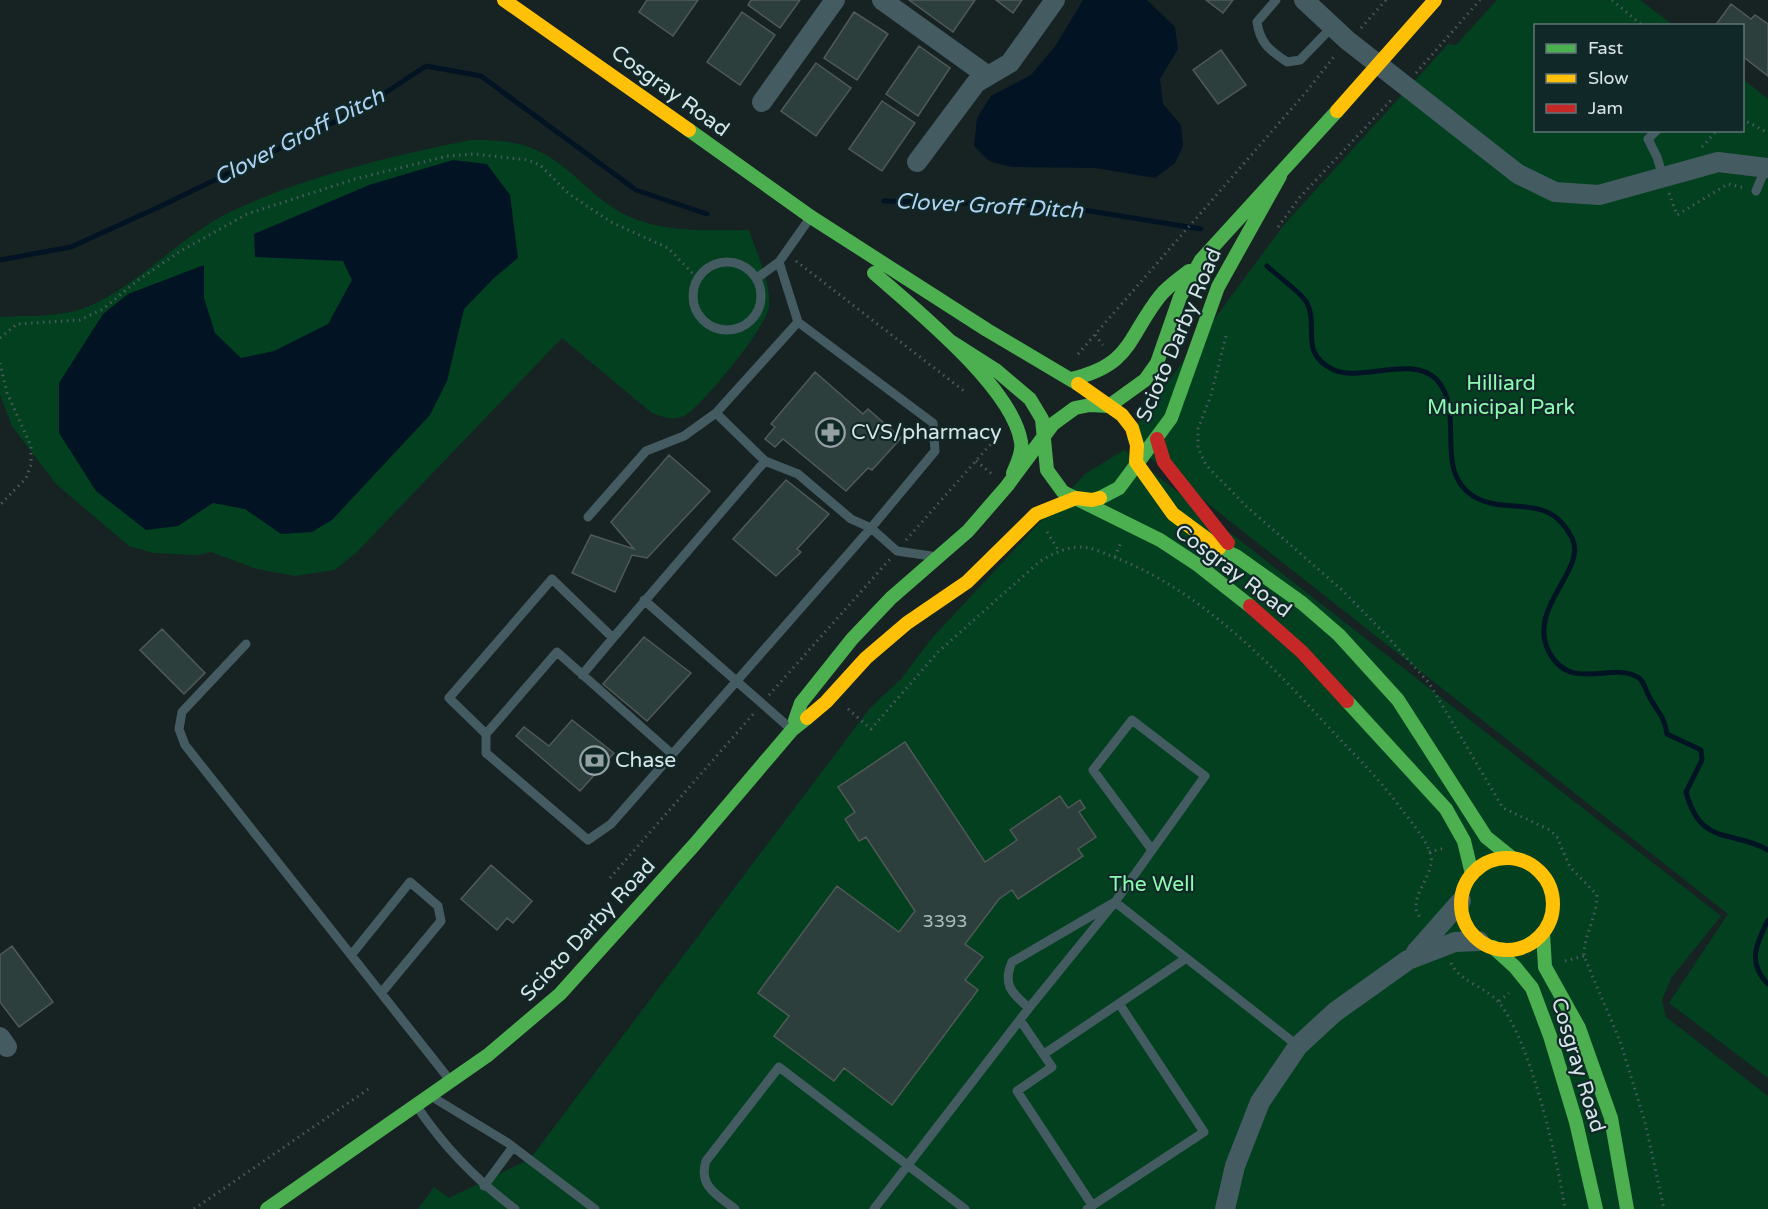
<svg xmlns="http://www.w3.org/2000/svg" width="1768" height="1209" font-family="'Varela Round',sans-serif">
<rect width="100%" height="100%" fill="#172323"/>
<path fill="#034020" d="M1497,0H1640L1673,25L1536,26V130H1742L1743,79L1768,99V1078L1669,1003L1728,914L1126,439L1283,226L1448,44L1456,45Z
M470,140C497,140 522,141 546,155C578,173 599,206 635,219C671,233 712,230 749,230C756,253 771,281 769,306C768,326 704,403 687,414C675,422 663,417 652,413L562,338L357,552L335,570L295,576L257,569L211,552L198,555L154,553L129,546L56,484L12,426L0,395V317C31,315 66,318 94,304C143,281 181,236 230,212C306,176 388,157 470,140Z
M1124,450L1721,916L1671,978L1662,1000L1666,1017L1768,1096V1209H418L434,1187L449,1198L530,1159L870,708L900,680L932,638L1085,474Z"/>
<path fill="#021423" d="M1083,0H1147L1175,27L1178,49L1160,79L1163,104L1181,125L1183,146L1175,163L1155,178L1095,168L1011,167L989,161L974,146L977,118L991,96L1031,75L1056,45Z
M453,160L487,164L510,195L518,258L494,278L464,309L447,381L430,415L332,520L312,532L281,534L245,509L213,503L178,526L146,530L96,491L59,433V383L103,314L128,294L204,265V298L215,333L241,358L274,351L328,324L352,280L343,261L255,257L254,234L369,185Z"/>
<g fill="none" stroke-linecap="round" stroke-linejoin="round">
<path stroke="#021423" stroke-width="5" d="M884,201L1059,206L1201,229
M0,260L71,247L161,206L359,110L426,66L481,76L636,190L707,214
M1267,266C1276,275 1302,293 1307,303C1319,327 1298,353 1334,370C1361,382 1411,355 1436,379C1467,411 1432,470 1473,496C1507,517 1548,490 1572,538C1588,570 1526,607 1549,652C1571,694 1614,660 1639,678C1645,683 1646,692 1650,698C1658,713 1664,715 1667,734L1701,750L1702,760L1686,792C1701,847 1730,829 1768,850
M1768,920C1756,944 1747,963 1768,984"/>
</g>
<path fill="#2d3f3c" stroke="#505958" stroke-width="1.5" d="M647,0H698L673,36L639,12Z
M751,0H800L780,28L748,5Z
M909,0H975L953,32Z
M996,0H1022L1013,13Z
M1206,0H1233L1223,13Z
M1731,4L1751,19L1755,15L1768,24V76L1742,56V26H1715Z
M742,12L775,35L740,85L707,62Z
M854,12L888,34L857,80L824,58Z
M919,46L950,68L918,116L886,94Z
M1221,50L1246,85L1218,104L1193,70Z
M816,63L851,88L816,136L781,111Z
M882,101L915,123L882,171L849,149Z
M815,372L863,414L868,409L901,438L872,470L868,468L846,491L783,439L775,447L765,439L775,427L771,424Z
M669,455L710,491L647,558L632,555L615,592L572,573L591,535L634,549L611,522Z
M786,480L829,514L797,549L801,552L776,576L733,539Z
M162,629L205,673L184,694L140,650Z
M644,637L691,673L647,721L603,684Z
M572,720L614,753L580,791L516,736L524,727L549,746Z
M905,742L985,862L1017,840L1010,830L1060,796L1068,808L1080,800L1085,808L1079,812L1096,837L1078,849L1083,856L1018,899L1012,890L999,899L965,944L983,957L965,980L978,990L892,1105L844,1068L834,1081L774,1036L789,1016L758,993L837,886L899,932L915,911L866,837L859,841L845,819L855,812L838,787Z
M491,865L532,901L513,923L507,918L497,930L461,899Z
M12,946L53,1002L19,1027L0,1002V955Z"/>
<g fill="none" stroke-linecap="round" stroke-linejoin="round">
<path stroke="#485a5e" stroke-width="3" stroke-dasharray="1.5 4.5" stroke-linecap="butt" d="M1612,0L1643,26
M1361,28L1386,0
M1416,73L1480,0
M1742,119L1768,133
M1702,147L1717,130
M1669,193L1677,215L1728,184L1745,188
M1278,227L1300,197L1393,98
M796,261L964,391
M1095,335L1103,345
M1226,336L1211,395L1198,429V448L1206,465L1246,506L1342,590L1385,634L1429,683L1503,808L1550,830L1557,837L1570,867L1597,895C1597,917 1584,934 1584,956L1620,1041L1645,1122L1664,1209
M0,338L17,324L80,320L103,309L137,281L179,252L247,214L355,179L448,156L474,154L528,160L540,165L569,194L611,222L668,248L698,279
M1078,354L1307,91L1336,54
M0,363L7,393L31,446V465L26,478L0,505
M976,461L992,474
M1047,532L1059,551
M906,540L997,437
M1115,557L1121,542
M769,695L890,559
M848,709L871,729L938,652L1039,562C1052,554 1065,547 1081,547C1090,547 1102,552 1111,556C1200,589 1270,663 1333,732C1357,757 1382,782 1402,810C1412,823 1427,840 1431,856C1435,877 1403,902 1422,919
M1429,852L1445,848
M610,878L755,712
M1565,961L1584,956
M1451,963C1460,983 1488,987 1500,1004C1531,1043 1557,1158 1565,1209
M1499,1001L1509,993
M194,1209L370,1088"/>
<path stroke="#445b61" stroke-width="9" d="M1276,0L1257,22C1260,43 1269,50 1287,62L1300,60L1333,26
M1657,130L1648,139L1657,157L1663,177
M1756,191L1766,167
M693 296a34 34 0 1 1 68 0a34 34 0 1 1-68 0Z
M757,278L779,262L810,218
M716,413L765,461L798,474L851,519L871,528L897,551L931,556
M765,461L613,638L552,579L449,698L486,734V753L588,840L611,824L871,528L935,451L933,423L798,322L779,262
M588,517L646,451L684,436L716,413L798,322
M644,600L791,729
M246,644L182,712L179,729L185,745L449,1079
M582,675L613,638
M486,734L557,652L672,754
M352,954L410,882L438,906L441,921L382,992
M1029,1008C1012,993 1002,985 1012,962L1115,902L1298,1046
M1020,1020L1052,1067L1017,1091L1092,1205
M1044,1054L1185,959
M434,1098L508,1143L595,1209
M418,1108C445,1148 476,1180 515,1209
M484,1186L513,1147
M735,1209C717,1195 698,1186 706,1161L779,1067L965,1209
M874,1209L1029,1008L1115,902L1205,776L1132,720L1093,770L1152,850
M1087,1209L1204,1132L1120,1005"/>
<path stroke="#445b61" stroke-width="20" d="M882,0L988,76
M1304,0L1347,40L1518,174L1555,192L1599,195L1718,162L1768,168
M762,102L835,0
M917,162L976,83L1010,63L1055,0
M1416,952L1461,901
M0,1037L7,1047
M1225,1209L1235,1166L1260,1102L1298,1046L1335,1012L1408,960L1455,942L1479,941"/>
<path stroke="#4caf50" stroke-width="14" d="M689,130L811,217L987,330L1078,384
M874,273C915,309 1013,388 1021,442C1023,452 1017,464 1013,473
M950,341L997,371L1030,399L1042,419L1047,470L1063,492L1160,540L1198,565L1250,606
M1071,379C1132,365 1127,338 1160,296C1168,286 1179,279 1189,271
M1100,498L1119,488L1171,418L1218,287L1280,176
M1219,548L1236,556L1302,603L1339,635L1398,700L1486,837L1512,858
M1347,701L1446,809L1464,841L1472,874
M795,720L801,703L852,639L891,598L968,531L1007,486L1053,424L1075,408L1090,405L1109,406L1145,380L1157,363L1180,297L1201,260L1337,111
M1543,933L1545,967L1579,1028L1611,1118L1627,1209
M1493,947L1515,967L1532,988L1550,1036L1576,1122L1596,1209
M267,1209L488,1055L560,994L695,844L792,730L807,718"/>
<path stroke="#ffc107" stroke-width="14" d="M504,0L689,130
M1337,111L1435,0
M1078,384L1122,415L1132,428L1137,445L1136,462L1173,514L1219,548
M807,718L826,702L866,658L907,623L967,582L1036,514L1076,498L1092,500L1100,498
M1461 904a46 46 0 1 1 92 0a46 46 0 1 1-92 0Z"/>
<path stroke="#c62828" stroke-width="14" d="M1157,439L1164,462L1228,543
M1250,606L1302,652L1347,701"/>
</g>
<defs>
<symbol id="pharmacy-ring" viewBox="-11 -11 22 22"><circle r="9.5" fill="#112829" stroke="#94a1a2" stroke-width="1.5"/><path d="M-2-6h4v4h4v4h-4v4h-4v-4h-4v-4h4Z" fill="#94a1a2"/></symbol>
<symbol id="bank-ring" viewBox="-11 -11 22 22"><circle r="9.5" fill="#112829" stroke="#94a1a2" stroke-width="1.5"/><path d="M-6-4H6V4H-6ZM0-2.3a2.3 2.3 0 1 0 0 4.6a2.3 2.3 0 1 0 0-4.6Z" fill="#94a1a2"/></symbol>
</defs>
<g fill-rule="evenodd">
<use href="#pharmacy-ring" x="814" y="416" width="33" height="33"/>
<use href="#bank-ring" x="578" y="744" width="33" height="33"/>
</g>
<g text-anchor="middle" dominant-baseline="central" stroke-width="4.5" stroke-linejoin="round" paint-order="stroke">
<g font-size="18" fill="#adbcbc">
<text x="945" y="921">3393</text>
</g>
<g font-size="21" fill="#d8e5e6" stroke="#112829">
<text transform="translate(670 91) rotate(36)">Cosgray Road</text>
<text transform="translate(1179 335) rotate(-67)">Scioto Darby Road</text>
<text transform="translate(1233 571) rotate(37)">Cosgray Road</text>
<text transform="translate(588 930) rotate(-47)">Scioto Darby Road</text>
<text transform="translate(1578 1065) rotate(73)">Cosgray Road</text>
</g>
<g font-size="21" fill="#8efaaf" stroke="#112829">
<text x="1501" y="383">Hilliard<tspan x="1501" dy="24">Municipal Park</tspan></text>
<text x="1152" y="884">The Well</text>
</g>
<g font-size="21" fill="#d8e5e6" stroke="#112829" text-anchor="start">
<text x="851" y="432">CVS/pharmacy</text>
<text x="615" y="760">Chase</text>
</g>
<g font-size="22" font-style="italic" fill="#b0d3f3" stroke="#112829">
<text transform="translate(299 137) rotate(-27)">Clover Groff Ditch</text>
<text transform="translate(989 206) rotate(3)">Clover Groff Ditch</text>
</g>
</g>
<rect x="1534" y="24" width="210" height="108" fill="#112829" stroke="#617475" stroke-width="1.5"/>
<rect x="1546" y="44" width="30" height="9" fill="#4caf50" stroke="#617475" stroke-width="1.5"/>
<text x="1588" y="54" font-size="18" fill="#d8e5e6">Fast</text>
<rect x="1546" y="74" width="30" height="9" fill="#ffc107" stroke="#617475" stroke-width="1.5"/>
<text x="1588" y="84" font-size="18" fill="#d8e5e6">Slow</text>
<rect x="1546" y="104" width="30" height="9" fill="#c62828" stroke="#617475" stroke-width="1.5"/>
<text x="1588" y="114" font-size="18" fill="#d8e5e6">Jam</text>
</svg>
